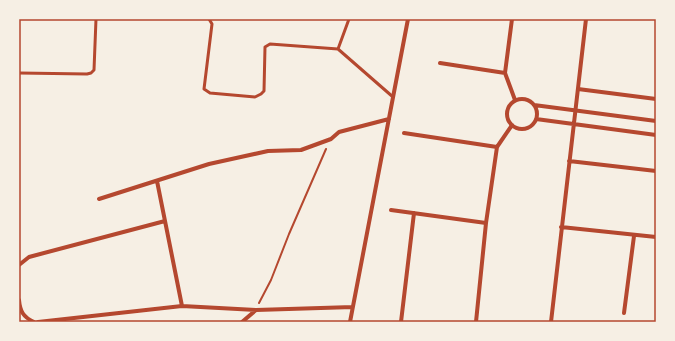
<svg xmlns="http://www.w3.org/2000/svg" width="675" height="341" font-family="Poppins,sans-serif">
<rect width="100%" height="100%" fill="#f6efe4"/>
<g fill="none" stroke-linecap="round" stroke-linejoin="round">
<path stroke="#b5482f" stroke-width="2" d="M259,303L271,280L289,234L326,149"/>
<path stroke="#b5482f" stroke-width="3" d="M209,19L212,24L204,89L210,93L255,97L261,94L264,91L265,47L270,44L338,49
M349,19L338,49L393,97
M19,73L87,74L91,73L94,70L96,19"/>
<path stroke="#b5482f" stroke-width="4" d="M512,19L505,73L515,100
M440,63L505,73
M578,89L656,99
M507 114a15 15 0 1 1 30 0a15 15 0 1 1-30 0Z
M534,105L656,121
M536,119L656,135
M404,133L497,147
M569,161L656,171
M157,181L182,306
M99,199L209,164L268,151L301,150L331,139L339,132L389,119
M391,210L486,223
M561,227L656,237
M19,265L29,257L165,221
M19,300C20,311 23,317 34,322
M624,313L634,236
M38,322L182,306L256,310L353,307
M242,322L256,310
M350,322L408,19
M401,322L414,213
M476,322L486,223L497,147L512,125
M551,322L586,19"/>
</g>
<rect width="675" height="341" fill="none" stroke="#f6efe4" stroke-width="40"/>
<rect x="20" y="20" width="635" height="301" fill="none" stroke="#b5482f" stroke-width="1.5"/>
</svg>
